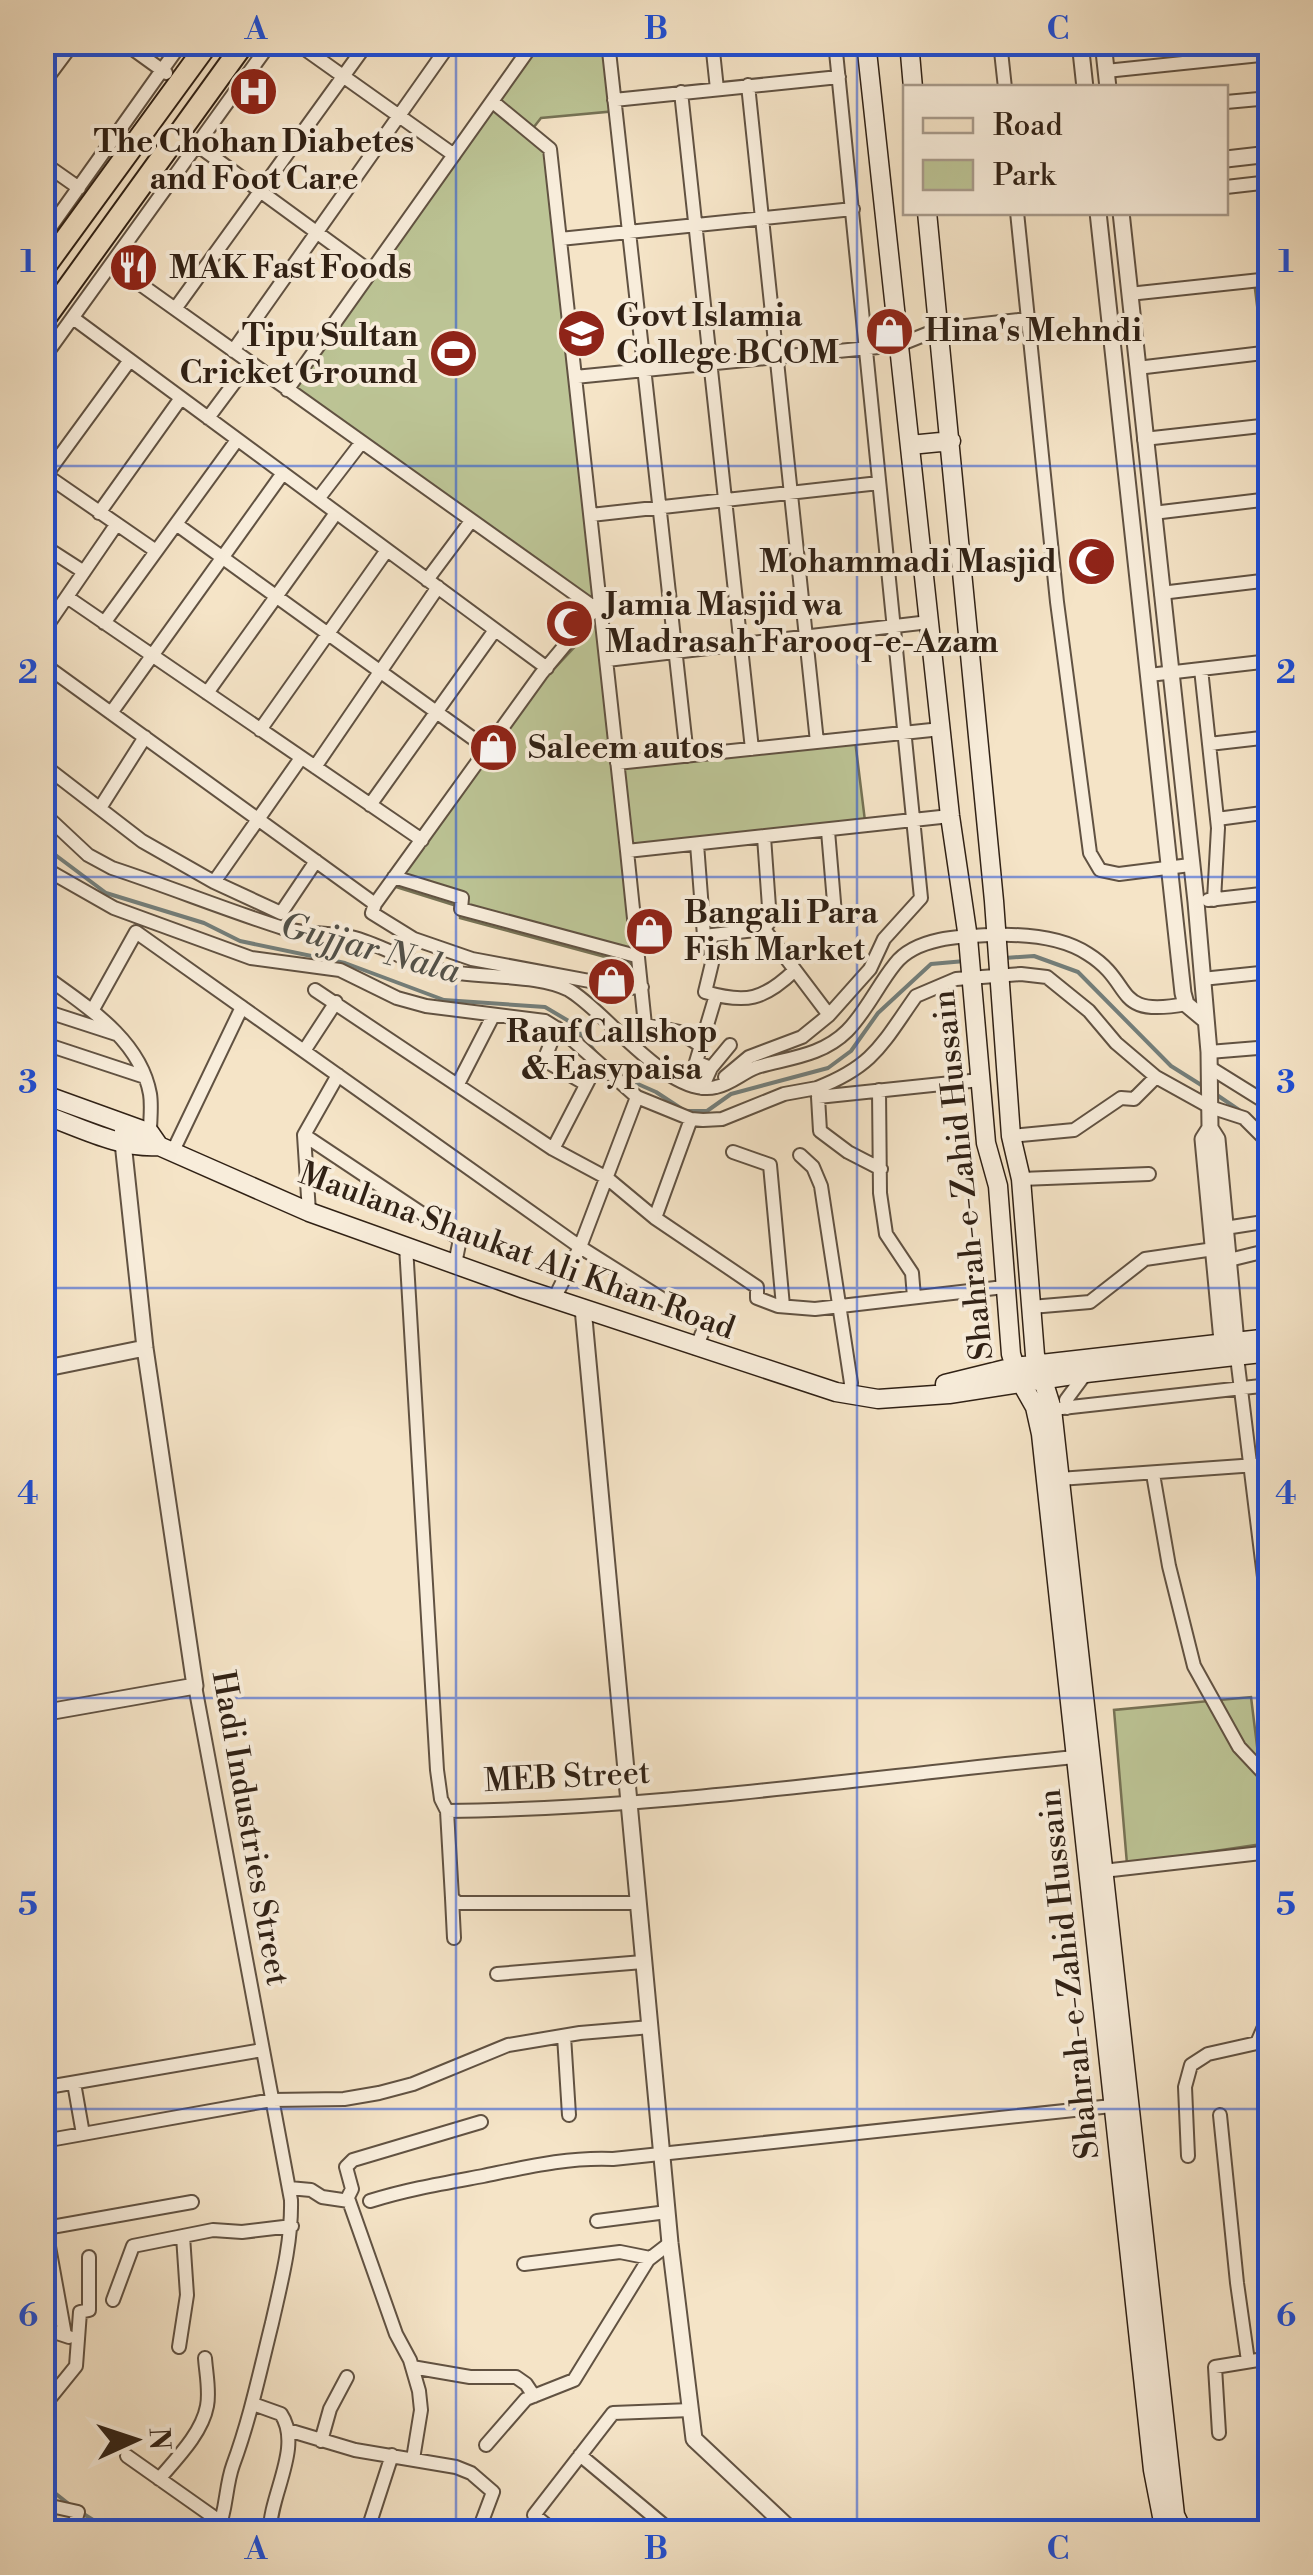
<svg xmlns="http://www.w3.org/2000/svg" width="1313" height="2575" font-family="'Libre Bodoni',serif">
<rect width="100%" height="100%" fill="#f5e4c7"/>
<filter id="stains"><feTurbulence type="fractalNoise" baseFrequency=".002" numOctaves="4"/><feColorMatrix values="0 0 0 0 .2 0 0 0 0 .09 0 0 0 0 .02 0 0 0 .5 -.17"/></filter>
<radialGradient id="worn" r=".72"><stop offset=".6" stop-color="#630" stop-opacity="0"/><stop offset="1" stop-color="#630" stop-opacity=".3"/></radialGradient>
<path fill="#bcc495" stroke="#767255" stroke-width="2.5" d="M534,43H608L616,111L541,118L530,132L550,149L601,612L287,390Z
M1270,279V352L1263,353L1254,281Z
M599,621L635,965L460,918V907L393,886L540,684Z
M855,740L866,829L627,851L617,763Z
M1251,1697L1269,1843L1127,1864L1114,1710Z"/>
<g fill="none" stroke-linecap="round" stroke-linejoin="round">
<path stroke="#737e7a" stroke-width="4" d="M42,845L106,893L204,923L240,941L345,963L444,1000L545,1007L572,1023L597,1054
M1005,958L1034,956L1078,972L1171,1066L1206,1088
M622,1077L656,1092L685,1111H707L731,1094L828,1068L851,1051L878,1013L931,964L965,961
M1214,1093L1239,1110
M42,2478L51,2490L70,2505
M82,2513L112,2532"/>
<defs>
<path id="minor" d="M123,42L166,73
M295,42L454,155
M608,42L687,756
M712,42L717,89
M1000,42L1005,88
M1106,71L1270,54
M42,85L74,42
M748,85L817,742
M681,92L752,749
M614,100L839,77
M493,102L550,149L627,851L950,816
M1226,102L1270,98
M197,145L371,272
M42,162L79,188
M1226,187L1270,182
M1017,212L1057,602L1090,853L1100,870L1119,874L1190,865
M42,239L182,42
M560,239L853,209
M112,264L599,611
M1129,294L1270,279
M175,309L368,42
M73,318L547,668
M233,351L451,42
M42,360L271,42
M1137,368L1263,353
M575,377L899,345L939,329L1028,319
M287,390L534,42
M208,418L249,363
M1144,439L1270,425
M43,473L156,551
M46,475L130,360
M318,499L361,443
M99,513L181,398
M1153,513L1270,499
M591,515L879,483
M176,524L489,750
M42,545L84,572
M427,580L471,521
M1161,593L1270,580
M67,597L422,840
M595,609L541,674L375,904L372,913L414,939L472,959L627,988L642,987
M104,623L237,440
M42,633L116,525
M607,660L929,622
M42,663L375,904
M1201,669L1218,828L1214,900
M1149,675L1270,661
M207,693L336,513
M111,713L283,473
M260,730L387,550
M1209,744L1270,737
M617,763L941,729
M42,764L142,841L214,882L281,913L316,861
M315,767L438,587
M370,805L495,630
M100,808L145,737
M42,812L88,855L112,868C170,887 226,910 283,928C305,935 329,932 351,937C377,943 402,959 428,967C470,980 535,972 569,990C607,1012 669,1099 716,1087C731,1084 743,1072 757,1067C788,1058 822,1056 847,1031C866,1012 878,985 895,964C916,937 962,936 994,935C1025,934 1062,937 1088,954C1136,984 1111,1018 1186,1004
M1217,819L1270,812
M828,831L835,914
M697,844L704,936L764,929L770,921L764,837
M627,851L645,1025L680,1032L701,1046
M42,867L114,908L251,958L340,970L397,998L426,1006L545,1021L566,1034L637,1097L580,1247L554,1299
M394,877L462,898L461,909L636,956
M214,882L301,758
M1208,900L1270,893
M764,929L829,1015
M709,935L712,963L705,992C746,1004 764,1000 795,970
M42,974C84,1005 140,1038 150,1094C152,1106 150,1120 150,1133
M1202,979L1270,972
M315,990L553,1149L607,1178L655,1218L757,1287V1298L778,1306L815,1309L1004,1287
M42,1010L116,1034
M92,1011L136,932L580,1247L705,1326L696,1348
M557,1028L544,1060L586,1084
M42,1043L145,1077
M304,1051L336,1002
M1209,1052L1270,1047
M1209,1067L1270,1105
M711,1068L730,1045
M725,1077L749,1057L802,1037L829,1015L870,969L884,939L921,898L835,42
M458,1084L493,1016
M702,1088L711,1068L696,1062L716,995
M817,1088C874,1066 882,1044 916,996L956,979L1021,974L1047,977L1089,1011L1116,1043L1156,1077L1210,1107L1244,1118L1270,1144
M879,1090L880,1193L886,1234L912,1273L914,1297
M637,1097L691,1119L703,1120L722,1119L784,1094L817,1088L818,1095
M304,1135L460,1239L455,1264
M1011,1136L1074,1130L1121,1098L1134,1099L1156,1077
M553,1149L597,1064
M173,1151L242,1007
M733,1152L770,1165L783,1306
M800,1155L813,1167L821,1186L851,1383L849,1394
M881,1169L848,1152L820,1131L818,1097L980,1080
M1021,1179L1149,1174
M309,1212L304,1135L338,1075
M655,1218L691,1119
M1225,1228L1270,1221
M406,1246L437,1770L441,1799L447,1811C657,1809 866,1777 1075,1757
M1229,1260L1270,1250
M1031,1307L1090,1302L1145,1259L1214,1249
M1237,1357L1270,1626
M1067,1408L1066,1400L1086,1373
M1044,1410L1270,1385
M1153,1474L1169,1566L1194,1666L1239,1747L1270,1780
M1059,1479L1270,1464
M195,1686L291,2200C292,2242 281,2283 272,2323C260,2371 250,2419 233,2465C225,2487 227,2511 217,2532
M447,1811L452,1898L458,1903H638
M1103,1871L1270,1852
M452,1898L454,1938
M497,1974L643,1962
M564,2036L569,2115
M74,2083L83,2134
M42,2088L262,2050
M1220,2115L1237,2283L1248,2361
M55,2139L272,2100L344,2099L379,2093L413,2084L508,2045L580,2033L651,2027
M1188,2156L1185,2087L1191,2065L1208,2054L1257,2043L1270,2013
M289,2188L311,2190L322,2197L349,2201L396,2334L410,2360L419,2391L421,2410L413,2459
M347,2199L352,2189L346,2167L353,2160L481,2122
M370,2201C408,2189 445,2183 483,2176C527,2167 568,2157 613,2159L1121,2105
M42,2208L65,2335
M597,2221L667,2212
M46,2228L192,2202
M524,2264L620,2252L650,2258
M113,2300L133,2246L213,2230L242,2232L292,2226
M42,2328L69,2337
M179,2347L187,2295L183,2236
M412,2367L470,2377H516L526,2384L534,2396
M253,2404L281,2414C303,2447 269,2496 270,2532
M42,2408L76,2366L80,2312L89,2310V2257
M288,2430L355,2450L456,2467L471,2473L493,2492L478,2532
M1219,2433L1215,2367L1270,2358
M321,2441L330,2409L347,2377
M486,2445L526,2399L574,2380L648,2260L670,2243
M580,2455L672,2532
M127,2456L222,2523
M159,2479C177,2458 202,2433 207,2406C210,2391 206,2373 205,2358
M42,2504L78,2512L72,2532
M367,2532L392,2455
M555,2532L534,2515L613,2413L691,2410"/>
<path id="tertiary" d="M1080,42L1085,88
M1103,42L1108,88
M1226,159L1270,154
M1098,212L1183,993L1186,1004L1204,1019
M1121,212L1196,902L1209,1052L1210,1128L1217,1139L1237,1353
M1210,1128L1203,1139L1223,1351
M583,1308L670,2243L694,2439L793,2532
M42,1369L145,1348
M42,1713L195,1686L145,1348L122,1133"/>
<path id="secondary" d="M866,42L950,816L968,938L986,1143L998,1186L1011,1354L1018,1377L1035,1407L1041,1434L1153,2470L1165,2532
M909,42L913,88
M927,212L994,901L1011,1136L1021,1179L1035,1355L1052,1409L1175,2515L1183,2532
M910,445L951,441
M42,1094L150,1133L159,1146
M42,1114C79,1127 120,1149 159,1146L309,1212L524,1289L836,1392L878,1399L949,1394L1086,1373L1270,1352
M945,1384L1014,1367L1270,1338"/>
<path id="primary" d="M42,271L209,42
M42,323L245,42"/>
</defs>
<use href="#minor" stroke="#615242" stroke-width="16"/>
<use href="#tertiary" stroke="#615242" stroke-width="19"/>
<use href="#secondary" stroke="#302115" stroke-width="21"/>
<use href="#primary" stroke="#302115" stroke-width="24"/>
<use href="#minor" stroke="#f8eddb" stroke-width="12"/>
<use href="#tertiary" stroke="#f8eddb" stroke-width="15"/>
<use href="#secondary" stroke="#f8eddb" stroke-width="18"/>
<use href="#primary" stroke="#f5e4c7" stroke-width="20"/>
</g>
<path fill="none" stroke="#1d4ed8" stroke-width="2.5" stroke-opacity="0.55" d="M456,42V2532M857,42V2532M42,466H1270M42,877H1270M42,1288H1270M42,1698H1270M42,2109H1270"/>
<defs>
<symbol id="hospital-disc" viewBox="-11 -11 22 22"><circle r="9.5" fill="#8f2418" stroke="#f8eddb"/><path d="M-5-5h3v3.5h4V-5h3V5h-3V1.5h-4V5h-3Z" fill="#fff"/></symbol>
<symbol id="restaurant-disc" viewBox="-11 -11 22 22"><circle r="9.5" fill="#8f2418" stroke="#f8eddb"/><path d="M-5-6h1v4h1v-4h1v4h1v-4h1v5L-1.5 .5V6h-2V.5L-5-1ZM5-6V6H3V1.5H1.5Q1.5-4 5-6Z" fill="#fff"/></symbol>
<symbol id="shop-disc" viewBox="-11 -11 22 22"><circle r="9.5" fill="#8f2418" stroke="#f8eddb"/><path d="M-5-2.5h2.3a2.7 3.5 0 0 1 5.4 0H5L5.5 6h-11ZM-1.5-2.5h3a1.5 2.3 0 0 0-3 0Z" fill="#fff"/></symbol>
<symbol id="university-disc" viewBox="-11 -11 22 22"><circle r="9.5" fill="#8f2418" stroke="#f8eddb"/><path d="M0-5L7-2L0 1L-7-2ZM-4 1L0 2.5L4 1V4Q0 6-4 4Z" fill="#fff"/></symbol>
<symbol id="stadium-disc" viewBox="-11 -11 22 22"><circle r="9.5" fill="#8f2418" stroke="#f8eddb"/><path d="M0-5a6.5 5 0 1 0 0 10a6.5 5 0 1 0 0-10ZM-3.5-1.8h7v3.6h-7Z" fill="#fff"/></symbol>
<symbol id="mosque-disc" viewBox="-11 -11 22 22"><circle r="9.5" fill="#8f2418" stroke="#f8eddb"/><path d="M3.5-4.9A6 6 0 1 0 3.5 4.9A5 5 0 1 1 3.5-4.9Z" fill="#fff"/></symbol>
</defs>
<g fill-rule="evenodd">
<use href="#hospital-disc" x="226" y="64" width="55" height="55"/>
<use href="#restaurant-disc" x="106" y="240" width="55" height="55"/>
<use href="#shop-disc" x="862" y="304" width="55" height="55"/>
<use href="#university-disc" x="554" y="306" width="55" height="55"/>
<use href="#stadium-disc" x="426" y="326" width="55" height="55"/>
<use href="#mosque-disc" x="1064" y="534" width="55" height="55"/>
<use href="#mosque-disc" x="542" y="596" width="55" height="55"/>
<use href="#shop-disc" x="466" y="720" width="55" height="55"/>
<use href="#shop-disc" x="622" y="904" width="55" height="55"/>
<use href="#shop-disc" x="584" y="954" width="55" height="55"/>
</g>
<g text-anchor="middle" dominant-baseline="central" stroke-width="8" stroke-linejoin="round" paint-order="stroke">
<g font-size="32" font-weight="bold" fill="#302115" stroke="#f8eddb" text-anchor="start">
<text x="254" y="142" text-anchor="middle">The Chohan Diabetes<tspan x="254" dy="37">and Foot Care</tspan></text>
<text x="169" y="268">MAK Fast Foods</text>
<text x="616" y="316">Govt Islamia<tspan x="616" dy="37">College BCOM</tspan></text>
<text x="925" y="331">Hina's Mehndi</text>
<text x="418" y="336" text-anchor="end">Tipu Sultan<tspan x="418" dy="37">Cricket Ground</tspan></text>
<text x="1057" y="562" text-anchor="end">Mohammadi Masjid</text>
<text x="605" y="605">Jamia Masjid wa<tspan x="605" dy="37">Madrasah Farooq-e-Azam</tspan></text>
<text x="528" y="748">Saleem autos</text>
<text x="684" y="913">Bangali Para<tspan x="684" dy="37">Fish Market</tspan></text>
<text x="612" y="1032" text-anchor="middle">Rauf Callshop<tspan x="612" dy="37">&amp; Easypaisa</tspan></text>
</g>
<g font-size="32" fill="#302115" stroke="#f8eddb">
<text transform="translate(963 1175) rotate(-96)">Shahrah-e-Zahid Hussain</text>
<text transform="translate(517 1251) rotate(20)">Maulana Shaukat Ali Khan Road</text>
<text transform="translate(567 1777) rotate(-3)">MEB Street</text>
<text transform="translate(250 1828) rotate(80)">Hadi Industries Street</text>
<text transform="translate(1069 1974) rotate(-96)">Shahrah-e-Zahid Hussain</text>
</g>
<g font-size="35" font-style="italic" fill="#515048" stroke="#f8eddb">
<text transform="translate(370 949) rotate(15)">Gujjar Nala</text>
</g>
</g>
<rect width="1313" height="2575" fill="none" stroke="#f5e4c7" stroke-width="110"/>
<rect x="903" y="85" width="325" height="130" fill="#f8eddb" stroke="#a89b8c" stroke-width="2.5"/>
<rect x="923" y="118" width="50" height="15" fill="#f5e4c7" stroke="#a89b8c" stroke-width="2.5"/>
<text x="993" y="135" font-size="30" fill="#302115">Road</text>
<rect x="923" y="160" width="50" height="30" fill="#bcc495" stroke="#a89b8c" stroke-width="2.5"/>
<text x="993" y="185" font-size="30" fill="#302115">Park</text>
<g transform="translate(135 2440) rotate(87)" stroke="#f8eddb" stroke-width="8" paint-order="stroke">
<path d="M0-8L18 38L0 25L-18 38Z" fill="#302115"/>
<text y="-15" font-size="28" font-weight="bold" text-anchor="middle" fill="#302115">N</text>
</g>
<rect x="55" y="55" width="1203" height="2465" fill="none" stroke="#1d4ed8" stroke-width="4"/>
<g font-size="32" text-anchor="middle" font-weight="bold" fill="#1d4ed8">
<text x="256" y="39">A</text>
<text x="656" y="39">B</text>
<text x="1058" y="39">C</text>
<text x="28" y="272">1</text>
<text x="1286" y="272">1</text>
<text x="28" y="683">2</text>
<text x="1286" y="683">2</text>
<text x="28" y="1093">3</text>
<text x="1286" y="1093">3</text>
<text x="28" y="1504">4</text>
<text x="1286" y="1504">4</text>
<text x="28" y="1915">5</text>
<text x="1286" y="1915">5</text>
<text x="28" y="2326">6</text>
<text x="1286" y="2326">6</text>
<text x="256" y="2559">A</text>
<text x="656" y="2559">B</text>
<text x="1058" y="2559">C</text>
</g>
<rect width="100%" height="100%" filter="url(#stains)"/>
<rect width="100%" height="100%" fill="url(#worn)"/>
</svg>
